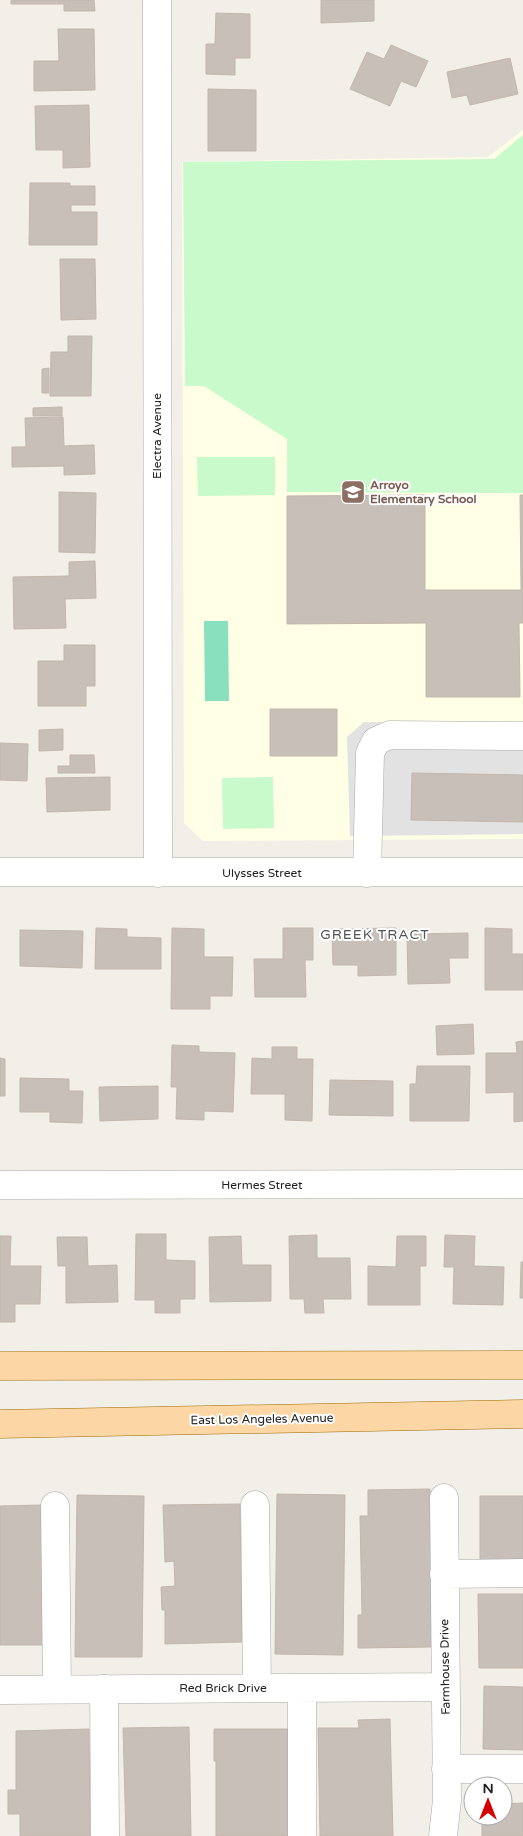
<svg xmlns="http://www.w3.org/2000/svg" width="523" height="1836" font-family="'Varela Round',sans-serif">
<rect width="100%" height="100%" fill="#f2efe9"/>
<path fill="#ffffe5" d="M523,130V839L203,841L184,823L182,162L488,157Z"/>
<path fill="#c8facc" d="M523,135V493L287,492V439L204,386H185L183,162L494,159Z
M197,457H275V495L198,496Z
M273,777L274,828L223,829L222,778Z"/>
<path fill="#88e0be" d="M204,621H228L229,701H205Z"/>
<path fill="#e2e2e2" d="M364,722L523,724V834L350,836L347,737Z"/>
<path fill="#c7bfb8" stroke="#c4b6ab" d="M11,0H94L95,11H64V4H11Z
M321,0H374V21L321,23Z
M216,13L250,14V58H235V75L206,74V44H215Z
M58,29H94L95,90L34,91V61H59Z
M391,45L428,61L416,87L401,81L390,106L350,89L367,52L384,59Z
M510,58L518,94L470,105L467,95L452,98L447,72Z
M208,89L256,90V151H208Z
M89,105L90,167L63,168V150H36L35,106Z
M30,183H70V186H95V205H71V212H97V245H29Z
M60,259H95L96,319L61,320Z
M68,336H92L91,396H50L51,352H68Z
M49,368V393H42V369Z
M62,407V416H33V408Z
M63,417L64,446L94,445L95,474L64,475V466L12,467V447H26L25,418Z
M59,492L96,493L95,553L59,552Z
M425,495V590H521L520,495H523V623H519L520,697H426V623L287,624V496Z
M95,561L96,598L65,599L66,628L14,629L13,577L69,576V562Z
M64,645H95V686H86V706H38V661H64Z
M270,709H337V756H270Z
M63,729V750L39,751V730Z
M0,743L28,744L27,781L0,780Z
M70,755H94L95,773H58V766H70Z
M412,773L523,775V822L411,820Z
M110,777V810L47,812L46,778Z
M96,928L127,929V937L161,938V969H95Z
M172,928L204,929V957H233L232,996H210V1009H171Z
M283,928H313V960H305L306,997H255L254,959H283Z
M396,928V975L358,976V965H333L332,929Z
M485,928L512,929V954H523V990H485Z
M20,930L83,931L82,968L20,966Z
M468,933V958H449L450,983L408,984L407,934Z
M473,1024L474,1054L437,1055L436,1026Z
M523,1041V1121L514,1122V1092L486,1093V1053H517L516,1042Z
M172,1045L199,1046V1052L235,1053L233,1112L204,1111V1120L176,1119L177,1087H171Z
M272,1047H297V1059H313L312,1121L285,1120V1094H251L252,1058L272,1059Z
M0,1058L5,1059V1096H0Z
M417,1066H470L469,1121H410V1084H416Z
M20,1078L69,1079V1091H83L82,1123L50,1122V1112H20Z
M330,1080L393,1081V1116L329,1115Z
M158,1086V1119L100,1121L99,1087Z
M136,1234H166V1260L195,1261V1299H180V1313H155V1300H135Z
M317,1235V1258H350L351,1299H323L324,1313H305L304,1299H290L289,1236Z
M445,1235L475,1236L474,1266L504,1267L503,1305L453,1304L454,1267H444Z
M0,1236H11L10,1266H41L40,1304H15V1322H0Z
M241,1236L242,1265H271V1301L210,1302L209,1237Z
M397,1236H426V1266H420V1305H368V1266L396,1267Z
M57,1237H87L88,1266L117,1265L118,1302L66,1303V1266H58Z
M521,1262H523V1298H520Z
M430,1489L433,1647L358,1648V1615H362L360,1516H368V1490Z
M277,1494L345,1495L343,1655L275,1654Z
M77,1495L144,1496L142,1657H75Z
M480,1496H523V1562H480Z
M240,1504L242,1642L165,1644V1610H162L161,1587L175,1586L174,1561L165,1562L163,1505Z
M41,1505L43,1645H0V1506Z
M478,1594H523V1668H479Z
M484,1686L523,1687V1750L483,1749Z
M390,1719L393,1836H320L318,1728H359L358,1720Z
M189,1727L191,1836H126L123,1728Z
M89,1729L90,1836H20V1814H8V1790H16V1731Z
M214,1729H290V1836H216V1761H214Z
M523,1803V1836H482V1816H503V1804Z"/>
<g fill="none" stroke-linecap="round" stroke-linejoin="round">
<defs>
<path id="minor" d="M157,0L158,873
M0,872H523
M367,873L370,753L376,741L390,735L523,736
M0,1185L523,1184
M255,1505L257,1688
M55,1506L57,1689
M444,1574L523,1573
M302,1688V1836
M104,1689L105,1836
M0,1690L445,1687
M446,1769H523
M443,1836L447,1800L444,1498"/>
<path id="major" d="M0,1366L523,1365
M0,1424L523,1414"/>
</defs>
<use href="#minor" stroke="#a9a9a9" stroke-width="29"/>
<use href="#major" stroke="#a06b00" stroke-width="29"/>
<use href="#minor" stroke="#fff" stroke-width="28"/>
<use href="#major" stroke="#fcd6a4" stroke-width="28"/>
</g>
<defs>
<symbol id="school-square" viewBox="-11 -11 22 22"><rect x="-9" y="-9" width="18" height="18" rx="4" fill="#8d6e63" stroke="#fff"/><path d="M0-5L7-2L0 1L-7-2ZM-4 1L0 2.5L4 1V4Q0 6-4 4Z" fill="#fff"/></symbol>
</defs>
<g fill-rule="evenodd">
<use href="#school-square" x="339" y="478" width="28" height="28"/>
</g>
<g text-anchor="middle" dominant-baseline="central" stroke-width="4" stroke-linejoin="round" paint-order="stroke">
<g font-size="12" fill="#222" stroke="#fff">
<text transform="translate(157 436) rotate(-90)">Electra Avenue</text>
<text x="262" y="873">Ulysses Street</text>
<text x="262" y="1185">Hermes Street</text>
<text transform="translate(262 1419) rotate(-1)">East Los Angeles Avenue</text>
<text transform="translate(445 1667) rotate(-91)">Farmhouse Drive</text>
<text x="223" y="1688">Red Brick Drive</text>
</g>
<g font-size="12" font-weight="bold" fill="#785e54" stroke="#fff" text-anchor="start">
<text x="370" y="485">Arroyo<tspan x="370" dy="14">Elementary School</tspan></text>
</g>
<g font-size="14" letter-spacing="1" fill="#555" stroke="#fff">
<text x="375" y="934">GREEK TRACT</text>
</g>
</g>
<g transform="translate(488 1801)"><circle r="24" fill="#ffffff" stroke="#a7a7a7"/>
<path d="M0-4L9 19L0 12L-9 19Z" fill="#d40000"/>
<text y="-8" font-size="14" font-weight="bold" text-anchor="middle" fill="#222222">N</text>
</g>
</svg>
